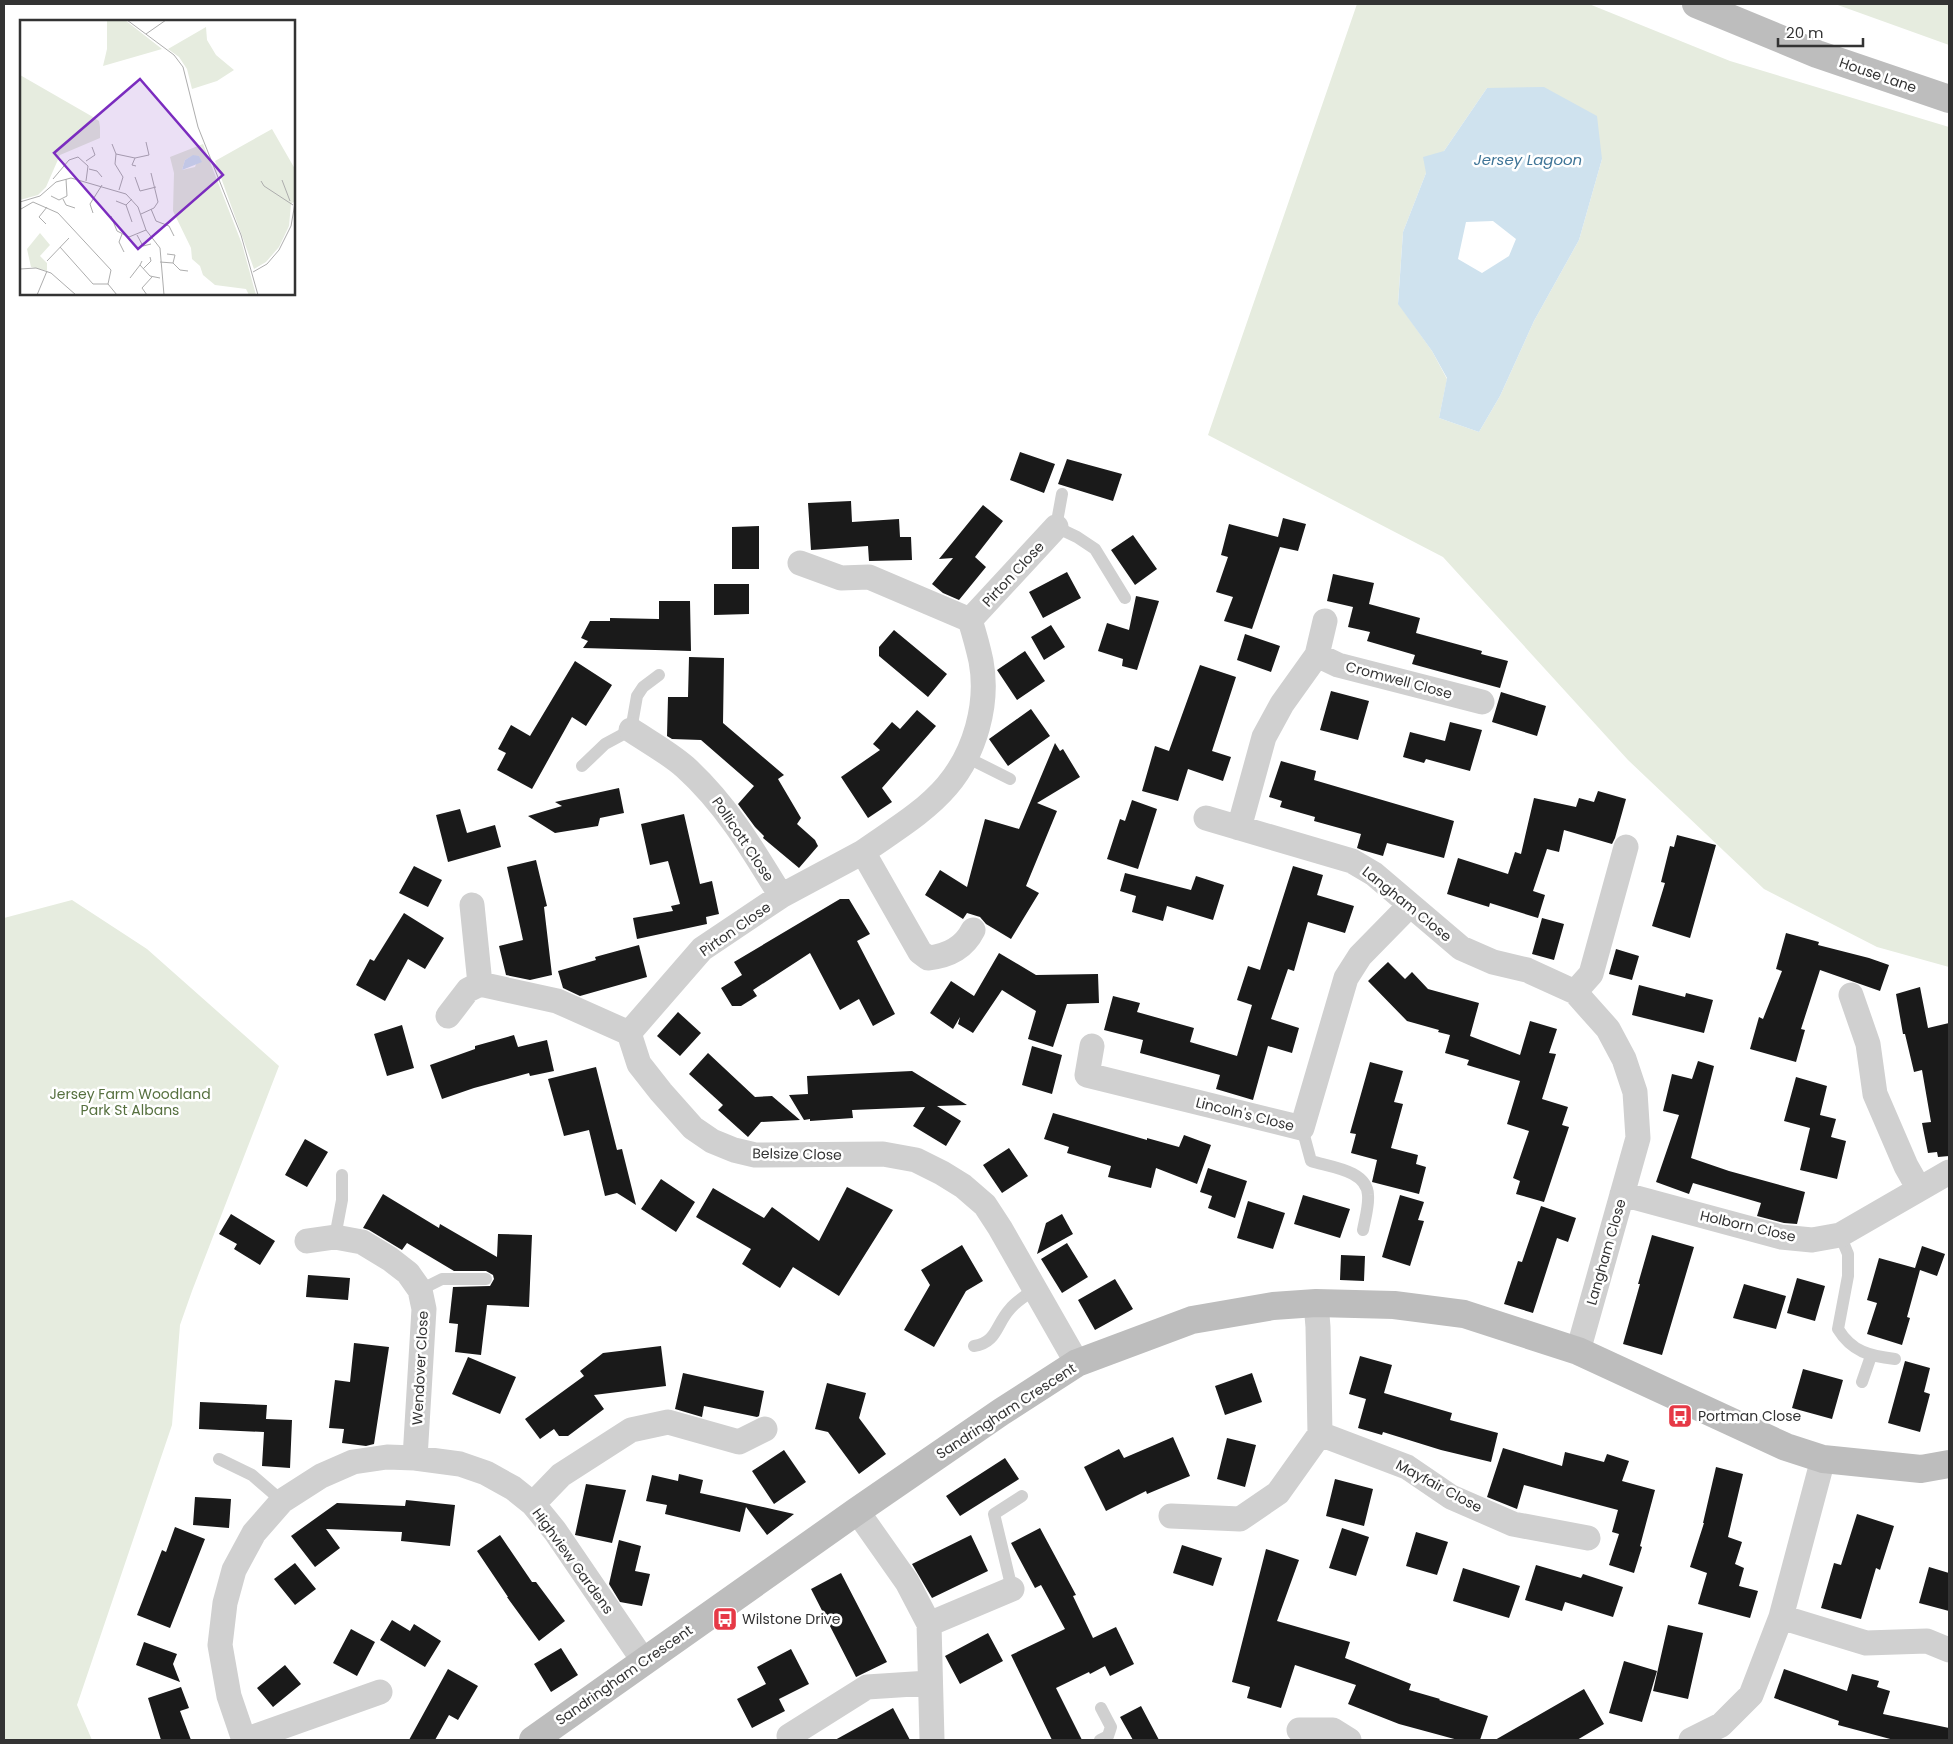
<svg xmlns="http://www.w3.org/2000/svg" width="1953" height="1744" font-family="Poppins,sans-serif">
<rect width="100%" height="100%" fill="#fff"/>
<path fill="#e6ecdf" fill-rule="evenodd" d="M1357,4H1589L1730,61L1949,127V967L1877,947L1764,889L1628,760L1443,557L1208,435ZM1487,88L1602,159L1579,240L1534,321L1500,396L1479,432L1439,418L1447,379L1432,351L1398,303L1403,232L1426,173L1444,151Z
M1835,4H1949V45Z
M72,900L147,949L279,1066L192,1291L180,1325L172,1425L77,1705L92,1740H4V918Z"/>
<path fill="#cfe2ee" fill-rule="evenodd" d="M1544,87L1597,116L1602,159L1579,240L1534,321L1500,396L1479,432L1439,418L1447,378L1432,351L1398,304L1403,232L1426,173L1423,157L1444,151L1487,88ZM1493,221L1516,239L1509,256L1482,273L1458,259L1466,222Z"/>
<path fill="#1a1a1a" d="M1020,452L1055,464L1044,493L1010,480Z
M1067,459L1122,474L1113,501L1058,484Z
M851,501L852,522L899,519L900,537H911L912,560L869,561L868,546L811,550L808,503Z
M983,505L1003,521L975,557L986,567L959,600L943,593L932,584L953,558L939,559Z
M1283,518L1306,524L1298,551L1280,547L1252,629L1224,621L1233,597L1216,592L1228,557L1221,555L1229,524L1278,537Z
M759,526V569H732V527Z
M1133,535L1157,569L1135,585L1111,550Z
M1067,572L1081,598L1043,618L1029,592Z
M1333,574L1374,583L1369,604L1420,618L1416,633L1482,651L1481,654L1508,661L1500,688L1412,664L1415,655L1367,641L1370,632L1348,627L1353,607L1327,601Z
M714,584H749V614L714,615Z
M1136,596L1159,601L1137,670L1122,666L1123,659L1098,651L1107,623L1129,630Z
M659,601H690L691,651L583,648L588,641L581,638L590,621H610V618L659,619Z
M1051,625L1065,647L1044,660L1031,637Z
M894,630L947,674L928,697L879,656V647Z
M1245,634L1280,646L1271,672L1237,660Z
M1025,651L1045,681L1017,700L997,670Z
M689,657L724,658L723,723L784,775L778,779L801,818L797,824L815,840L818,846L799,868L763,838L764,836L755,827L738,804L754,786L701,740L672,739L667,736L668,697H688Z
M575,661L612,685L586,726L572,717L532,789L497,770L506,753L498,749L511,725L530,736Z
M1200,665L1236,677L1212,751L1231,757L1223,781L1188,769L1178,801L1142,791L1155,746L1169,751Z
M1331,691L1369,701L1358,740L1320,730Z
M1501,692L1546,706L1537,736L1492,722Z
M1031,709L1050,736L1008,766L989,739Z
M917,710L936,726L882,788L892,802L868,818L841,777L880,750L873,744L892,722L900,729Z
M1450,722L1482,730L1470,771L1426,759L1424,763L1403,757L1410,732L1445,741Z
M1055,743L1060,751L1063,749L1080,777L1037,803L1057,811L1026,886L1039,893L1011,939L986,924L980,917L967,913L963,919L925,895L940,870L967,887L985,819L1019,829Z
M1281,761L1316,771L1314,780L1454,821L1444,858L1387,843L1383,856L1362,850L1357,848L1361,834L1314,821L1315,817L1280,807L1282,801L1269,797Z
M619,788L624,813L600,818L598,826L555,833L528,816L562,806L555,802Z
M1598,791L1626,799L1615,838L1612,844L1564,830L1559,852L1547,849L1533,891L1545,895L1538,918L1490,903L1489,907L1447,894L1458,858L1508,874L1515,852L1521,854L1534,798L1576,807L1579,798L1594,802Z
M1132,800L1157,809L1138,869L1107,859L1120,819L1125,821Z
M460,809L467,833L495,825L501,847L448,862L436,815Z
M684,814L700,884L712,881L719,914L706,917L707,924L637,939L633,918L673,911L671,906L680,904L668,861L650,865L641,824Z
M1677,835L1716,845L1690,938L1652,926L1665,883L1661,882L1670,846L1674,847Z
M536,860L547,906L544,907L552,975L530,980L506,975L499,946L523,940L507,867Z
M414,866L442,880L428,907L399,893Z
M1293,866L1323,875L1317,895L1354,906L1345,933L1308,922L1294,971L1288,969L1271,1019L1299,1028L1292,1053L1268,1046L1253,1100L1216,1089L1220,1075L1140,1053L1143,1040L1104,1030L1113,996L1140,1003L1137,1012L1194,1028L1190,1042L1237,1056L1252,1005L1237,1000L1248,966L1260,970Z
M1125,873L1191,890L1196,876L1224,885L1213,920L1167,906L1163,921L1132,912L1136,896L1120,891Z
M840,899H849L870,934L857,941L895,1014L873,1026L859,999L840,1010L810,953L753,990L757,996L741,1006H732L721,988L742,975L734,962Z
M404,913L444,938L425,969L408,959L385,1001L356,985L370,959L374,961Z
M1542,918L1564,924L1554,960L1532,954Z
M1786,933L1819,942L1818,945L1869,958L1889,965L1880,991L1820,970L1801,1029L1805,1030L1796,1062L1750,1049L1759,1017L1763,1019L1782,971L1776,969Z
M639,945L647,977L580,996L563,988L558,971L596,960L595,957Z
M1616,949L1639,956L1632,980L1609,974Z
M999,953L1036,975L1098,974L1099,1003L1067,1004L1053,1047L1028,1039L1036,1011L1002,990L973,1033L958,1024L960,1017L953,1029L930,1013L951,981L974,996Z
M1388,962L1405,979L1412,972L1428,989L1479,1003L1470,1036L1520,1055L1530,1021L1557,1029L1549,1053L1556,1054L1542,1099L1568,1107L1562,1125L1569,1127L1544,1202L1516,1194L1520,1181L1513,1178L1529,1131L1507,1124L1520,1081L1467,1065L1469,1060L1445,1053L1450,1035L1438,1032L1439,1030L1407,1021L1368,981Z
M1639,985L1685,997L1686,993L1713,1000L1704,1033L1632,1015Z
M1920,987L1928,1028L1949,1023V1156L1938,1157L1937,1152L1928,1153L1922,1123L1931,1122L1922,1070L1914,1072L1905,1034H1903L1896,994Z
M678,1012L701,1033L680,1056L657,1036Z
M402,1025L414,1068L387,1076L374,1034Z
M514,1035L518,1047L547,1040L554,1071L530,1076L529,1073L474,1088L442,1099L430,1065L475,1049V1046Z
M1032,1046L1062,1055L1052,1094L1022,1085Z
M708,1053L755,1097L772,1096L800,1120L761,1122L748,1137L718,1110L723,1105L689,1074Z
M1698,1061L1714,1066L1691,1158L1729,1171L1805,1192L1797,1224L1784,1223L1757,1216L1761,1203L1693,1183L1689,1194L1656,1182L1679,1115L1663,1111L1672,1074L1692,1079Z
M1370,1062L1403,1071L1394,1102L1403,1104L1391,1148L1418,1155L1416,1164L1426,1167L1419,1194L1372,1182L1377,1160L1351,1153L1356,1134L1350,1133Z
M596,1067L617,1150L622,1149L636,1205L617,1193L605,1196L589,1130L564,1136L548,1079Z
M912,1071L967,1105L937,1106L961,1121L946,1146L913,1126L925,1107L852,1110L853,1118L810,1121V1119L804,1120L789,1095L808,1094L807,1076Z
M1796,1077L1827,1086L1820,1115L1836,1119L1831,1137L1846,1141L1837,1179L1800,1170L1810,1128L1784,1121Z
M1053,1113L1147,1140V1138L1179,1147L1184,1135L1211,1145L1197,1184L1156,1168L1151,1188L1108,1177L1111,1166L1067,1153L1069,1147L1044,1139Z
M305,1139L328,1152L307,1187L285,1175Z
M1009,1148L1028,1176L1002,1193L983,1165Z
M1208,1168L1247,1181L1235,1218L1208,1208L1212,1196L1200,1192Z
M661,1179L695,1202L676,1232L641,1209Z
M847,1187L893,1210L839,1296L793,1267L780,1288L742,1264L751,1249L696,1217L713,1188L764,1218L772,1207L819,1241Z
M383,1194L439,1228L440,1224L497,1257L498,1234L532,1235L529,1307L487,1305L481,1355L455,1352L458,1324L449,1323L453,1287L490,1286L494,1279L493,1275L486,1271H454L407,1243L402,1250L369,1230L363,1228Z
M1303,1195L1350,1209L1340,1238L1294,1224Z
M1400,1195L1424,1202L1418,1220L1424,1221L1410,1266L1382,1257Z
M1248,1201L1285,1213L1273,1249L1237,1238Z
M1541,1206L1576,1218L1568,1242L1557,1238L1533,1313L1504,1304L1518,1261L1522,1262Z
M231,1214L275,1241L260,1265L234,1249L237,1244L219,1234Z
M1062,1214L1073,1234L1037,1254L1046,1223Z
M1652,1235L1694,1247L1662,1355L1623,1344L1640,1284H1638Z
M1067,1243L1088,1277L1062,1293L1041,1259Z
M962,1245L983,1281L966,1291L934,1347L904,1330L930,1285L921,1270Z
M1922,1246L1945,1254L1937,1276L1920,1270L1907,1317L1910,1318L1902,1345L1867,1334L1877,1303L1867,1300L1879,1258L1915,1268Z
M1341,1255L1365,1256L1364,1281L1340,1280Z
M308,1275L350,1278L348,1300L306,1297Z
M1797,1278L1825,1286L1815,1321L1787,1313Z
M1115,1279L1133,1309L1095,1330L1078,1300Z
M1744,1284L1786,1296L1776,1329L1733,1318Z
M354,1343L389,1347L374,1444L366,1446L342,1443L344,1429L329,1428L335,1380L350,1382Z
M661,1346L666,1386L594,1395L604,1409L568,1436H559L554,1429L540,1439L525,1419L584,1376L580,1371L603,1353Z
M1360,1356L1392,1365L1384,1393L1452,1413L1450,1420L1498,1433L1491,1462L1441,1450L1383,1432L1382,1435L1358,1428L1366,1399L1349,1394Z
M468,1357L516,1377L500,1414L452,1394Z
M1905,1361L1930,1368L1924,1392L1930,1394L1920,1432L1888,1423Z
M1803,1369L1843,1380L1832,1419L1792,1408Z
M683,1373L764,1391L759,1416L757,1417L704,1406L702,1417L675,1409Z
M1252,1373L1262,1402L1225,1415L1215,1386Z
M827,1383L866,1393L859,1418L886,1454L859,1474L828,1432L815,1429Z
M200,1402L267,1405L266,1419L292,1420L290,1468L262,1466L264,1432L199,1429Z
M1173,1437L1190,1476L1147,1494L1146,1491L1106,1511L1084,1467L1119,1449L1124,1458Z
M1227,1438L1256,1445L1245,1487L1217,1479Z
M1503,1448L1562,1466L1565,1452L1604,1462L1607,1454L1629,1461L1622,1481L1655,1490L1640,1546L1642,1547L1634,1573L1609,1565L1619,1534L1612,1532L1618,1510L1524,1485L1517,1509L1487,1497Z
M784,1450L806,1482L774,1504L752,1471Z
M1005,1458L1019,1479L960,1516L946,1496Z
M1716,1467L1743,1474L1728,1537L1742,1542L1735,1564L1744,1568L1739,1586L1758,1591L1750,1618L1698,1604L1707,1573L1690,1567L1704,1523H1703Z
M679,1474L703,1480L700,1493L794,1514L767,1535L746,1507L740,1532L665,1514L667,1505L646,1501L652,1475L678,1481Z
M1335,1479L1373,1489L1364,1526L1326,1516Z
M586,1484L626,1490L612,1543L575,1535Z
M195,1497L231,1499L229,1528L193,1525Z
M406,1500L455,1505L450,1546L401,1541L402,1532L326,1529L340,1548L315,1567L291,1536L337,1503L405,1506Z
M1857,1514L1894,1526L1880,1570L1876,1568L1861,1619L1821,1608L1834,1563L1841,1565Z
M175,1527L205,1539L170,1628L137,1615L162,1550L166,1552Z
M1040,1528L1076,1595L1073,1596L1093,1638L1116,1627L1134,1664L1110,1676L1105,1666L1090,1674L1089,1672L1056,1688L1082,1740H1052L1011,1655L1065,1629L1041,1585L1035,1588L1011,1543Z
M1342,1528L1369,1537L1356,1576L1329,1568Z
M1416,1532L1448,1542L1437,1575L1406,1566Z
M500,1535L532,1582H536L565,1621L539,1641L507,1597H508L477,1551Z
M971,1535L988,1571L932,1598L912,1564Z
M619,1540L641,1546L635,1571L650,1574L642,1606L620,1602L609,1584Z
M1182,1545L1222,1558L1213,1586L1173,1573Z
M1266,1549L1299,1560L1277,1621L1350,1642L1345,1658L1411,1684L1409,1690L1440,1699L1439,1700L1488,1716L1480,1740H1458L1399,1724L1348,1704L1356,1685L1295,1665L1281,1708L1247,1698L1250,1687L1232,1682Z
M295,1563L316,1589L295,1605L274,1579Z
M1536,1565L1581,1578L1583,1574L1623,1587L1613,1617L1565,1602L1562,1611L1525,1600Z
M1929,1567L1949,1573V1611L1919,1603Z
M1463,1568L1520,1586L1509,1618L1453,1601Z
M841,1573L887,1662L856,1677L811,1589Z
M392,1620L410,1631L414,1624L441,1641L425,1667L380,1640Z
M1668,1625L1703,1633L1688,1699L1653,1691Z
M351,1629L375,1642L357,1676L333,1663Z
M988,1633L1003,1661L960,1684L945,1656Z
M144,1642L177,1654L173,1664L180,1682L136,1665Z
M561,1648L578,1675L551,1692L534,1664Z
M791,1649L809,1684L779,1699L785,1711L752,1728L737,1699L766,1684L757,1667Z
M1624,1661L1657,1671L1642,1722L1609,1713Z
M285,1665L301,1684L273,1707L257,1688Z
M448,1669L478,1686L458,1720L449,1715L435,1740H409Z
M1784,1669L1847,1691L1852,1674L1879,1681L1877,1687L1890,1691L1883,1714L1949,1728V1740H1894L1838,1725L1839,1721L1774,1698Z
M181,1687L189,1708L180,1711L191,1740H161L148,1698Z
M1584,1689L1604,1724L1577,1740H1495Z
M1141,1706L1159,1740H1133L1120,1717Z
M893,1708L910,1740H835Z"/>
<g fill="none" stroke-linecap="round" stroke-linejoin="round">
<path stroke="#d0d0d0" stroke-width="12" d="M1062,494L1056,527L1077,537L1095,549L1125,598
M966,757L1010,779
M582,766L605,744L631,730L637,696L643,687L659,675
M1302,1128L1311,1161C1330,1167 1367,1170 1368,1195C1369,1206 1365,1219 1363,1230
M1840,1235L1848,1254V1276L1838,1329C1852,1352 1870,1356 1895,1359
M335,1237L342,1200V1175
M420,1290L442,1279H486
M974,1346C997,1343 996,1324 1010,1309C1016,1301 1027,1295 1035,1289
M1862,1382L1871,1356
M219,1459L252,1475L282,1501
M1012,1589L994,1514L1022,1496
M1100,1740L1108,1736L1111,1727L1101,1708"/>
<path stroke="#d0d0d0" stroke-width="25" d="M800,563L841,578L869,577L970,620C974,633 978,647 981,661C989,704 975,753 947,786C924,813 891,832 863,852
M970,620L1056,527
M1317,655L1338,665L1482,702
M631,730C649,742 669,753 685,767C726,804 753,850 781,896
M1206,818L1352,861L1374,874L1461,948L1493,962L1527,970L1575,992L1608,1029L1624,1059L1635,1092L1638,1138L1578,1351
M1239,828L1264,737L1282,704L1317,655L1325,621
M480,984L557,1001L629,1033L639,1064L661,1092L693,1128L712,1141L734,1150L755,1155L883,1154L916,1160L942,1173L963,1186L985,1205L1000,1228L1077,1363
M1575,992L1591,974L1626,847
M1851,995L1868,1044L1875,1094L1906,1166L1919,1189
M448,1016L468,990L480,984L472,905
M629,1033L702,949L781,896L863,852L920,952L928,958C948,956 964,948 973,930
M1092,1046L1087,1075L1302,1128L1346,978L1360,956L1410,905
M1622,1194L1781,1237L1812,1240L1840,1235L1949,1172
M307,1241L335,1237L362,1242L390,1259L408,1273L420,1290L424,1309L415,1458
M1320,1434L1407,1467L1451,1497L1513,1524L1588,1538
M533,1504L561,1475L631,1430L668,1422L739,1442L765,1429
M857,1511L907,1582L929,1624L932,1740
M1171,1516L1240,1519L1278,1493L1320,1434L1318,1327L1316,1303
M1781,1617L1866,1643L1927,1641L1949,1650
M929,1624L1012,1589
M1299,1730H1333L1349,1740
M789,1736L867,1687L929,1683
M244,1740L229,1696L220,1645L225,1603L234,1570L254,1533L282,1501L321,1476L353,1462L387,1457L415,1458L460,1464L486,1473L513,1488L533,1504L555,1531L643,1660
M245,1740L380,1692
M1691,1740L1721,1725L1751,1695L1781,1617L1823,1459"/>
<path stroke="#bdbdbd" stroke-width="28" d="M1696,4L1817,54L1949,99
M533,1740L857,1511L1001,1412L1077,1363L1192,1320L1273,1306L1316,1303L1394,1305L1464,1314L1578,1351L1786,1447L1823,1459L1921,1469L1949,1464"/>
</g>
<defs>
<symbol id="bus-square" viewBox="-11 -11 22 22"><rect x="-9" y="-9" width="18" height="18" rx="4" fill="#e63946" stroke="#fff"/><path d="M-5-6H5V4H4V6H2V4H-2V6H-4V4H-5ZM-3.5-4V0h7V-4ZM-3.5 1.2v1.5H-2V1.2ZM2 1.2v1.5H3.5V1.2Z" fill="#fff"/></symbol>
</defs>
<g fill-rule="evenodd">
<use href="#bus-square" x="1666" y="1402" width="28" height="28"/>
<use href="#bus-square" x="711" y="1605" width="28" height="28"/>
</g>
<g text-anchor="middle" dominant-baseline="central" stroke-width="5" stroke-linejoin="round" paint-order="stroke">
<g font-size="14" fill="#333" stroke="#fff">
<text transform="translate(1878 75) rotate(19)">House Lane</text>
<text transform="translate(1013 574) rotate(-47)">Pirton Close</text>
<text transform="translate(1399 680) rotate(15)">Cromwell Close</text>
<text transform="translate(743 839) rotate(56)">Pollicott Close</text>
<text transform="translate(1407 904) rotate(39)">Langham Close</text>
<text transform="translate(735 929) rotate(-35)">Pirton Close</text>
<text transform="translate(1245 1114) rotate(14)">Lincoln's Close</text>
<text transform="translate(797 1154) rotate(1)">Belsize Close</text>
<text transform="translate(1748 1226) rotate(13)">Holborn Close</text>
<text transform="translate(1606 1252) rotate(-74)">Langham Close</text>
<text transform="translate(420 1368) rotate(-87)">Wendover Close</text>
<text transform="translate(1006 1411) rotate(-33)">Sandringham Crescent</text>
<text transform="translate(1439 1486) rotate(28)">Mayfair Close</text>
<text transform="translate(573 1561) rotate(54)">Highview Gardens</text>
<text transform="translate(624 1675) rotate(-35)">Sandringham Crescent</text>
</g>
<g font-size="14" fill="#56703f" stroke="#fff">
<text x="130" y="1094">Jersey Farm Woodland<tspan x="130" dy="16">Park St Albans</tspan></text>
</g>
<g font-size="14" fill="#333" stroke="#fff" text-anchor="start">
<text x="1698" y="1416">Portman Close</text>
<text x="742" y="1619">Wilstone Drive</text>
</g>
<g font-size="15" font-style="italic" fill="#3f7597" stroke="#fff">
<text x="1528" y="159">Jersey Lagoon</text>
</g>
</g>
<g transform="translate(20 20)">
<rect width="275" height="275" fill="#fff"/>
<path d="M87,0H105L142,29L83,46L87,29ZM186,7L187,20L196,35L214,50L197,61L172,69L167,49L159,37L148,29ZM0,55L73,97L79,101L80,107V118L40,135L26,167L18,175L0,180ZM252,109L275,149V181L271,184L269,206L259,227L246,242L234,249L195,141ZM183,124L222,224L236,275H229L226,269L195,265L183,255L180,246L172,239L171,228L153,191L154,153L150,137ZM172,136H179L175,147L162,150L165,140ZM20,213L30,225L20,236L27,243V251L11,247L7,229Z" fill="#e6ecdf" fill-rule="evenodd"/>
<path d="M173,135L179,136L182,142L162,150L165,140Z" fill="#cfe2ee"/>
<path fill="none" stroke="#adadad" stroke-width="1" d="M107,0L154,35L163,47L178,107L221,215L238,275M126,14L146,0M92,124L96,134L95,144L103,157L99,170M96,134L115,138L112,145L116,146M115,138L129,135L126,122M66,141L75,135L72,127M69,149L77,151L82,157M115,157L120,171L136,167M33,159L49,140L58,137L68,146L66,161M262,160L270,181M241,161L244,166L273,185M31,176L39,180L47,176L46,159M43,179L46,185L55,188M96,181L106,185L112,179M0,182L20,176L36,162L51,158L106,174L118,187L126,210L140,228L144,275M106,185L112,202M1,189L13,182L38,193L91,250L88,264M131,189L136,201L149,206L154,216M73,193L70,184L82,165M121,194L134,188L138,182L131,153M91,196L97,211L109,217L126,210M26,204L19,197L27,187M102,214L99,222L104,232M117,215L123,226L131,224M40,227L73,264H88L97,275M147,234L155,235L153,243M27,241L49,218M122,241L120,245L130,256L140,258M140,242L153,243L160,250L168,251M0,249L16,248L31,253L56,275M123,249L131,241L130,237M233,252L247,244L259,230L271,206L275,183M110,258L120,245M17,275L27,251M127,275L122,268L132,257"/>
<path fill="#7b2cbf" fill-opacity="0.15" stroke="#7b2cbf" stroke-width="2.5" d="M120,59L203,155L118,229L34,133Z"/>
<rect width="275" height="275" fill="none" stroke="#333" stroke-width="2.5"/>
</g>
<rect width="1953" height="1744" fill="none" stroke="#333333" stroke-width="10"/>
<path d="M1778 38v8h85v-8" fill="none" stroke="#333333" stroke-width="2.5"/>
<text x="1786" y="38" font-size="15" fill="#333333" stroke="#ffffff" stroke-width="4" paint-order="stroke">20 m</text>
</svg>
